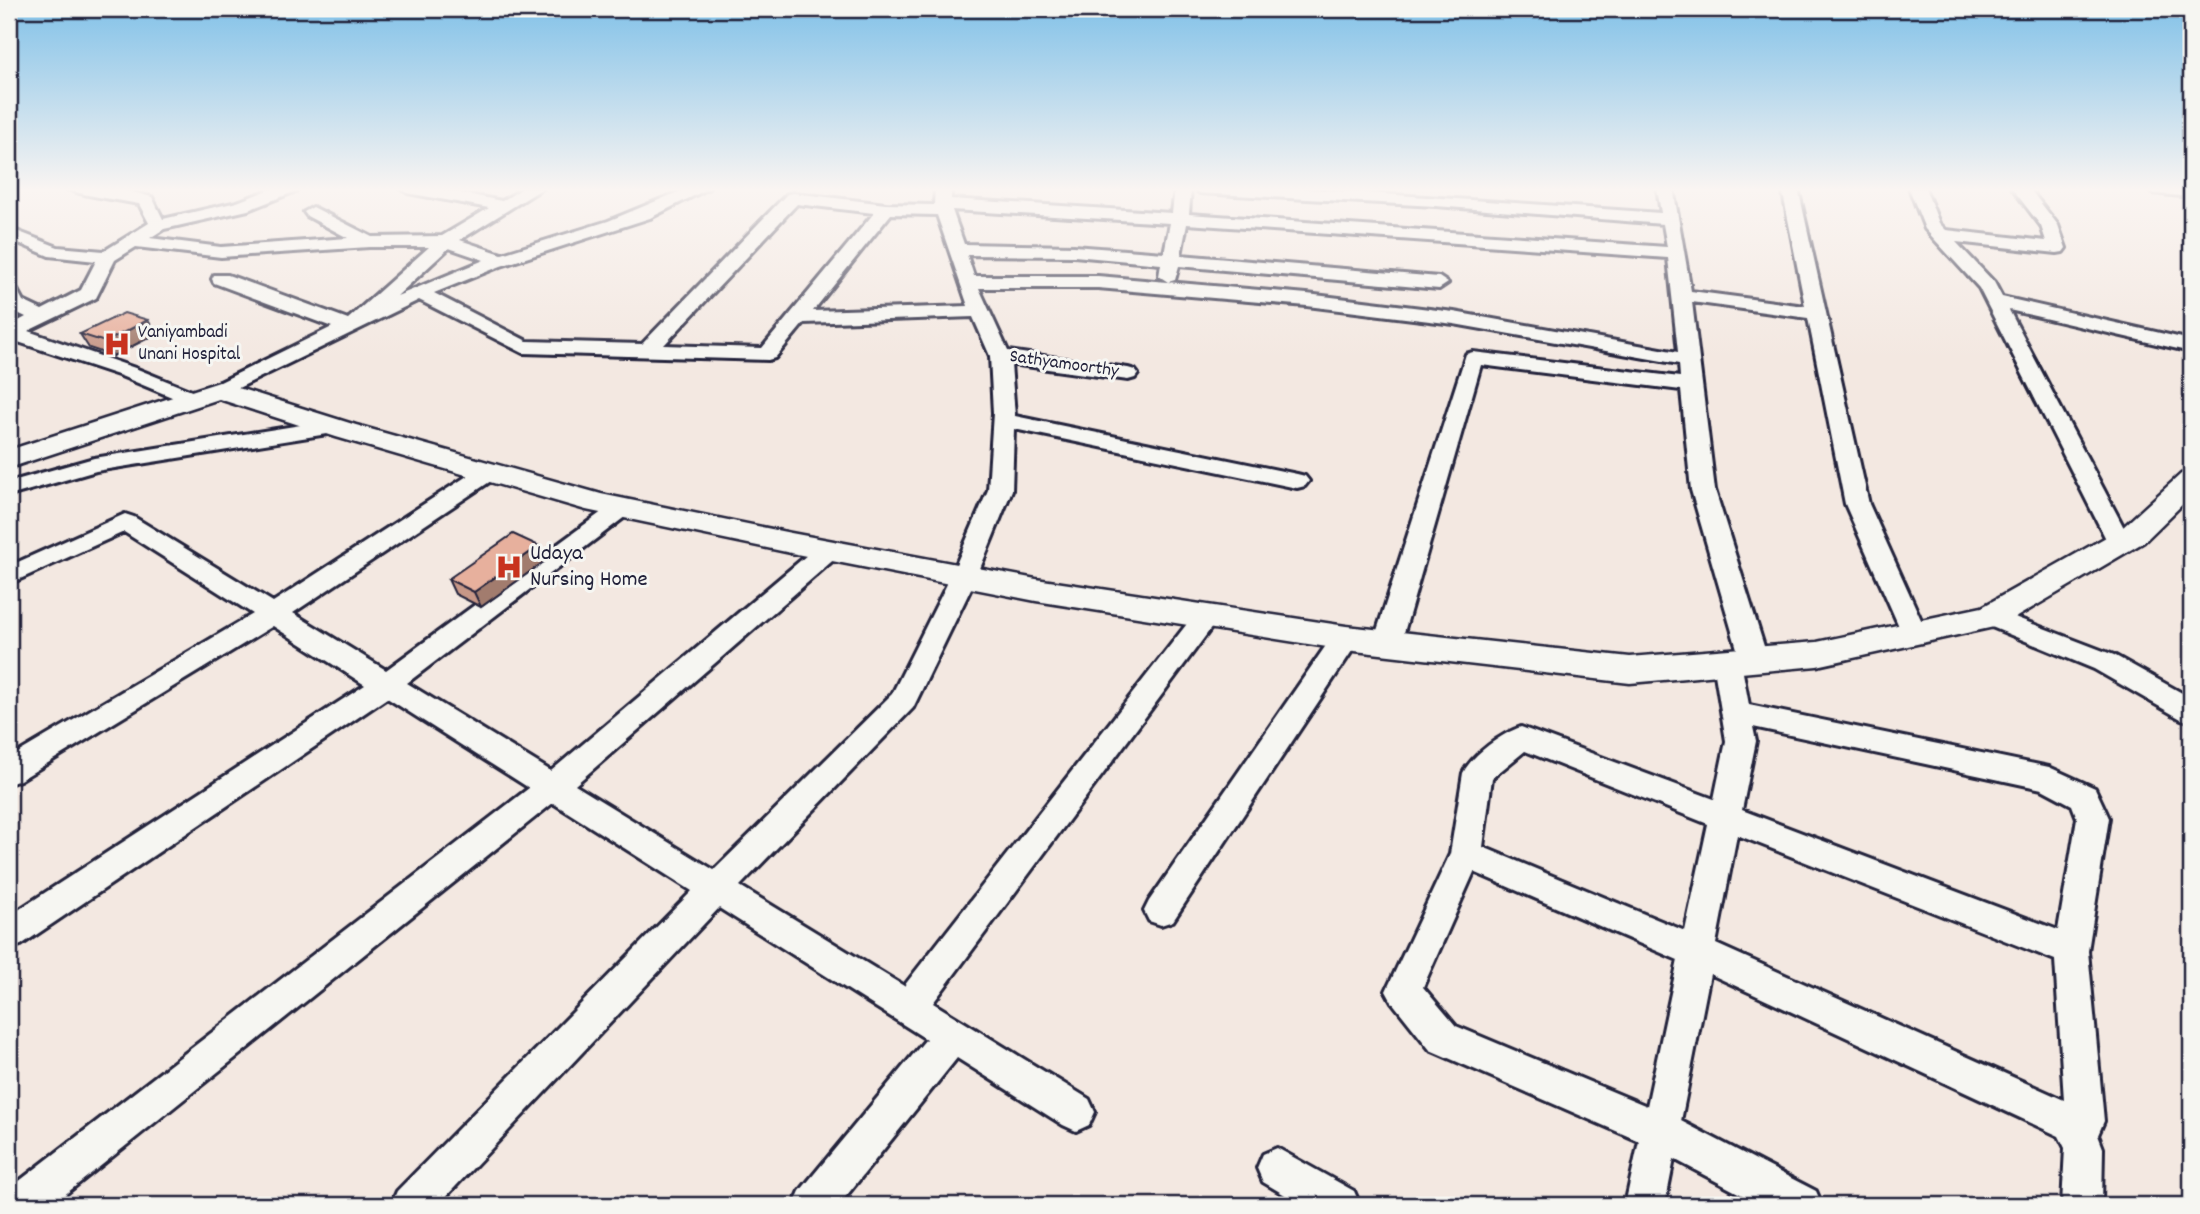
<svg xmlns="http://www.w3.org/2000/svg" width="2200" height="1214" font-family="Dekko,sans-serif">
<rect width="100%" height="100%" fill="#f3e8e1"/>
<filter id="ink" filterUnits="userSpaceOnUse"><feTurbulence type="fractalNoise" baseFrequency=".0143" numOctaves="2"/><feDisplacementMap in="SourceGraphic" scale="14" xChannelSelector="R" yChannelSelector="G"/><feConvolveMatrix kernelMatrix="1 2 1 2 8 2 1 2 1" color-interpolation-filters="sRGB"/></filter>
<g filter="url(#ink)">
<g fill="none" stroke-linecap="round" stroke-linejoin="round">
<defs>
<path id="minor" d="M66,188H116L152,197L163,219L237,202L274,188H298L296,191L248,210L164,229L150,238L221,247L348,238L307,216L304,212L313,207L372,237L442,236L489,208L408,193L400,188H435L502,201L523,188H543L460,240L502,254L608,221L688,188H709L650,218L501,266L434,293L527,341L642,344L787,194L793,193L886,204L934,205L935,188H951V199L1172,213L1175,188H1191L1189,214L1667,247L1663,224L1436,206L1200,193L1192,188H1294L1661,213L1657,188H1673L1691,291L1805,306L1782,188H1798L1869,504L1927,633L1923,640L1914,642L1905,640L1845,504L1808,318L1692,302L1715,490L1768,659L1764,666L1754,669L1744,666L1740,659L1691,490L1681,390L1481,365L1401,643L1397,650L1387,653L1377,650L1373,643L1466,354L1473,352L1680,377L1679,364L1454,324L1307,306L1098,288H979L1008,351L1128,368L1135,370L1138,374L1135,378L1128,380L1011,364L1015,416L1297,474L1305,476L1309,481L1305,486L1297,488L1014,429L1012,490L977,576L913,708L740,886L904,986L1197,611L1206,608L1215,611L1219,617L1215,623L933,1003L1089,1099L1095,1112L1089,1125L1076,1131L1063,1125L957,1058L839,1205H794L800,1191L926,1039L719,908L438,1205H391L397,1191L692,891L553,803L52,1205H9V1189L529,788L387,698L21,945L9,949V916L365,685L273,626L20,780L9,784V758L253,614L124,532L9,584V566L125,514L134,517L273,602L481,467H497L501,472L497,477L293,613L386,670L614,503L622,501L630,503L634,508L630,513L407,683L551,771L820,544L829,542L838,544L841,550L838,556L575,785L714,870L892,694L951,576L988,490L993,413L990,356L973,317L804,323L775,358L768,360L523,353L419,300L226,394H212L208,390L212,386L332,327L214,283L212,279L214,275H228L348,319L429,247H369L221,257L136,247L115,260L96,298L28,331L135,368L199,394L202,399L199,404L191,405L121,376L9,339V326L26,317L9,309V286L16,288L23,301L42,310L81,290L96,261L49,256L9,239V228L58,247L104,251L149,223L139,204C126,201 72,194 66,188ZM797,204L874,213L762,348L664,345ZM952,210L1170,223L1164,253L1074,246L964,244ZM891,214L937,215L968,306L813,311ZM1187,224L1668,258L1678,352L1454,312L1307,294L1098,276H974L967,255L1074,256L1161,264L1159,276L1168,282L1175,280L1179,266L1439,289L1448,283L1439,277L1181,255ZM449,248L484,260L397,296Z
M1909,188H1925L1939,223L1946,230L2046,241L2041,226L2012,188H2029L2058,225L2066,248L2063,252L2057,253L1956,242L1994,282L2002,297L2191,340V352L2009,310L2132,543L2129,549L2120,551L2111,549L2108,543L1979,288L1925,229Z
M332,420L340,422L343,427L340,432L96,471L9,496V482L94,458Z
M1991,608L2114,655L2191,698V722L2181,719L2094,669L1982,623L1978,617L1982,611Z
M1346,629L1356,631L1359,638L1356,645L1173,921L1161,925L1149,921L1144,911L1149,901L1336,631Z
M1727,652L1737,655L1741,662L1749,705L2049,767L2095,788L2109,818L2088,951L2104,1121L2098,1135L2103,1148L2102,1205H2062L2065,1148L2059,1136L1710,974L1681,1121L1816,1191L1822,1205H1761L1674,1159L1665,1205H1625L1639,1141L1430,1050L1392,1002L1386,991L1450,854L1463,773C1472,755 1502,733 1521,727L1714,799L1726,741L1713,662L1717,655ZM1753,727L2042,789L2072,805L2077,818L2058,930L1742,810L1756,741ZM1525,751L1708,824L1685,931L1483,847L1492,778ZM1737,835L2055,960L2064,1100L1716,944ZM1474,872L1678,960L1647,1106L1456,1026L1423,987Z
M1277,1148L1354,1191L1360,1205H1302L1263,1182L1257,1168L1263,1154Z"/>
<path id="tertiary" d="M219,382L356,425L601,494L791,533L1036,579L1346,626L1630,657L1817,642L1982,607L2122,528L2181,474L2191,471V496L2144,542L2003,625L1817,666L1630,683L1346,650L1036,601L791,553L586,510L336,437L219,399L9,468V450Z"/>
<path id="secondary" d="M2149,188H2191V197L2152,193Z"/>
</defs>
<use href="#minor" stroke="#22223b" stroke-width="6"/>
<use href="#tertiary" stroke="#22223b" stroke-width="5"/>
<use href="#secondary" stroke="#22223b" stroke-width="6"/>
<use href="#minor" fill="#f6f6f2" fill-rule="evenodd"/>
<use href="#tertiary" fill="#f6f6f2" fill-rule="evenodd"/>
<use href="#secondary" fill="#f6f6f2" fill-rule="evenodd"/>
</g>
<path fill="#c79787" stroke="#22223b" stroke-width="2" d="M80,334H156L113,356L89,348Z
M539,546L545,561L481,607L455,594L448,579Z"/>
<path fill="#a27b6e" stroke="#22223b" stroke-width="2" d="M148,320L156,334L113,356L105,342Z
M539,546L545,561L481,607L474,592Z"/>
<path fill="#e7b09d" stroke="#22223b" stroke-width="2" d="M124,313L148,320L105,342L80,334Z
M513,534L539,546L474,592L448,579Z"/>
</g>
<linearGradient id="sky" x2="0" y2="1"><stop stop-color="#81c1e8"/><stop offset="0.53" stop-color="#faf5f2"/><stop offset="1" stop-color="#faf5f2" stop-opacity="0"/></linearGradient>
<rect width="2200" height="358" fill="url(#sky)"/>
<defs>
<symbol id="hospital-bare" viewBox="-9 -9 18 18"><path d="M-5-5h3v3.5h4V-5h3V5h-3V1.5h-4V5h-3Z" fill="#c8321e" stroke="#f6f6f2" stroke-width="2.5" paint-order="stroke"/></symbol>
</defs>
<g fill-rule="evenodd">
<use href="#hospital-bare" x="98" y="325" width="38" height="38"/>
<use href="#hospital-bare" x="490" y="548" width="38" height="38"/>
</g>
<g text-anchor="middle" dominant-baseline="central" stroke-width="6" stroke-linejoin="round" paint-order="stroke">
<g font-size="19" fill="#22223b" stroke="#f6f6f2" text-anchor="start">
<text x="138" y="333">Vaniyambadi<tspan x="138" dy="22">Unani Hospital</tspan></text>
</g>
<g font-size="19" fill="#22223b" stroke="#f6f6f2">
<text transform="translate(1064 365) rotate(8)">Sathyamoorthy</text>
</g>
<g font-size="23" fill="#22223b" stroke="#f6f6f2" text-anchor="start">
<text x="530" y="554">Udaya<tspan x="530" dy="26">Nursing Home</tspan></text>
</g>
</g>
<rect width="2200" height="1214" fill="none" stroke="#f6f6f2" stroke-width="35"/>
<rect x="18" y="18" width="2165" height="1179" fill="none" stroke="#22223b" stroke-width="2.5" filter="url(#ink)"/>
</svg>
